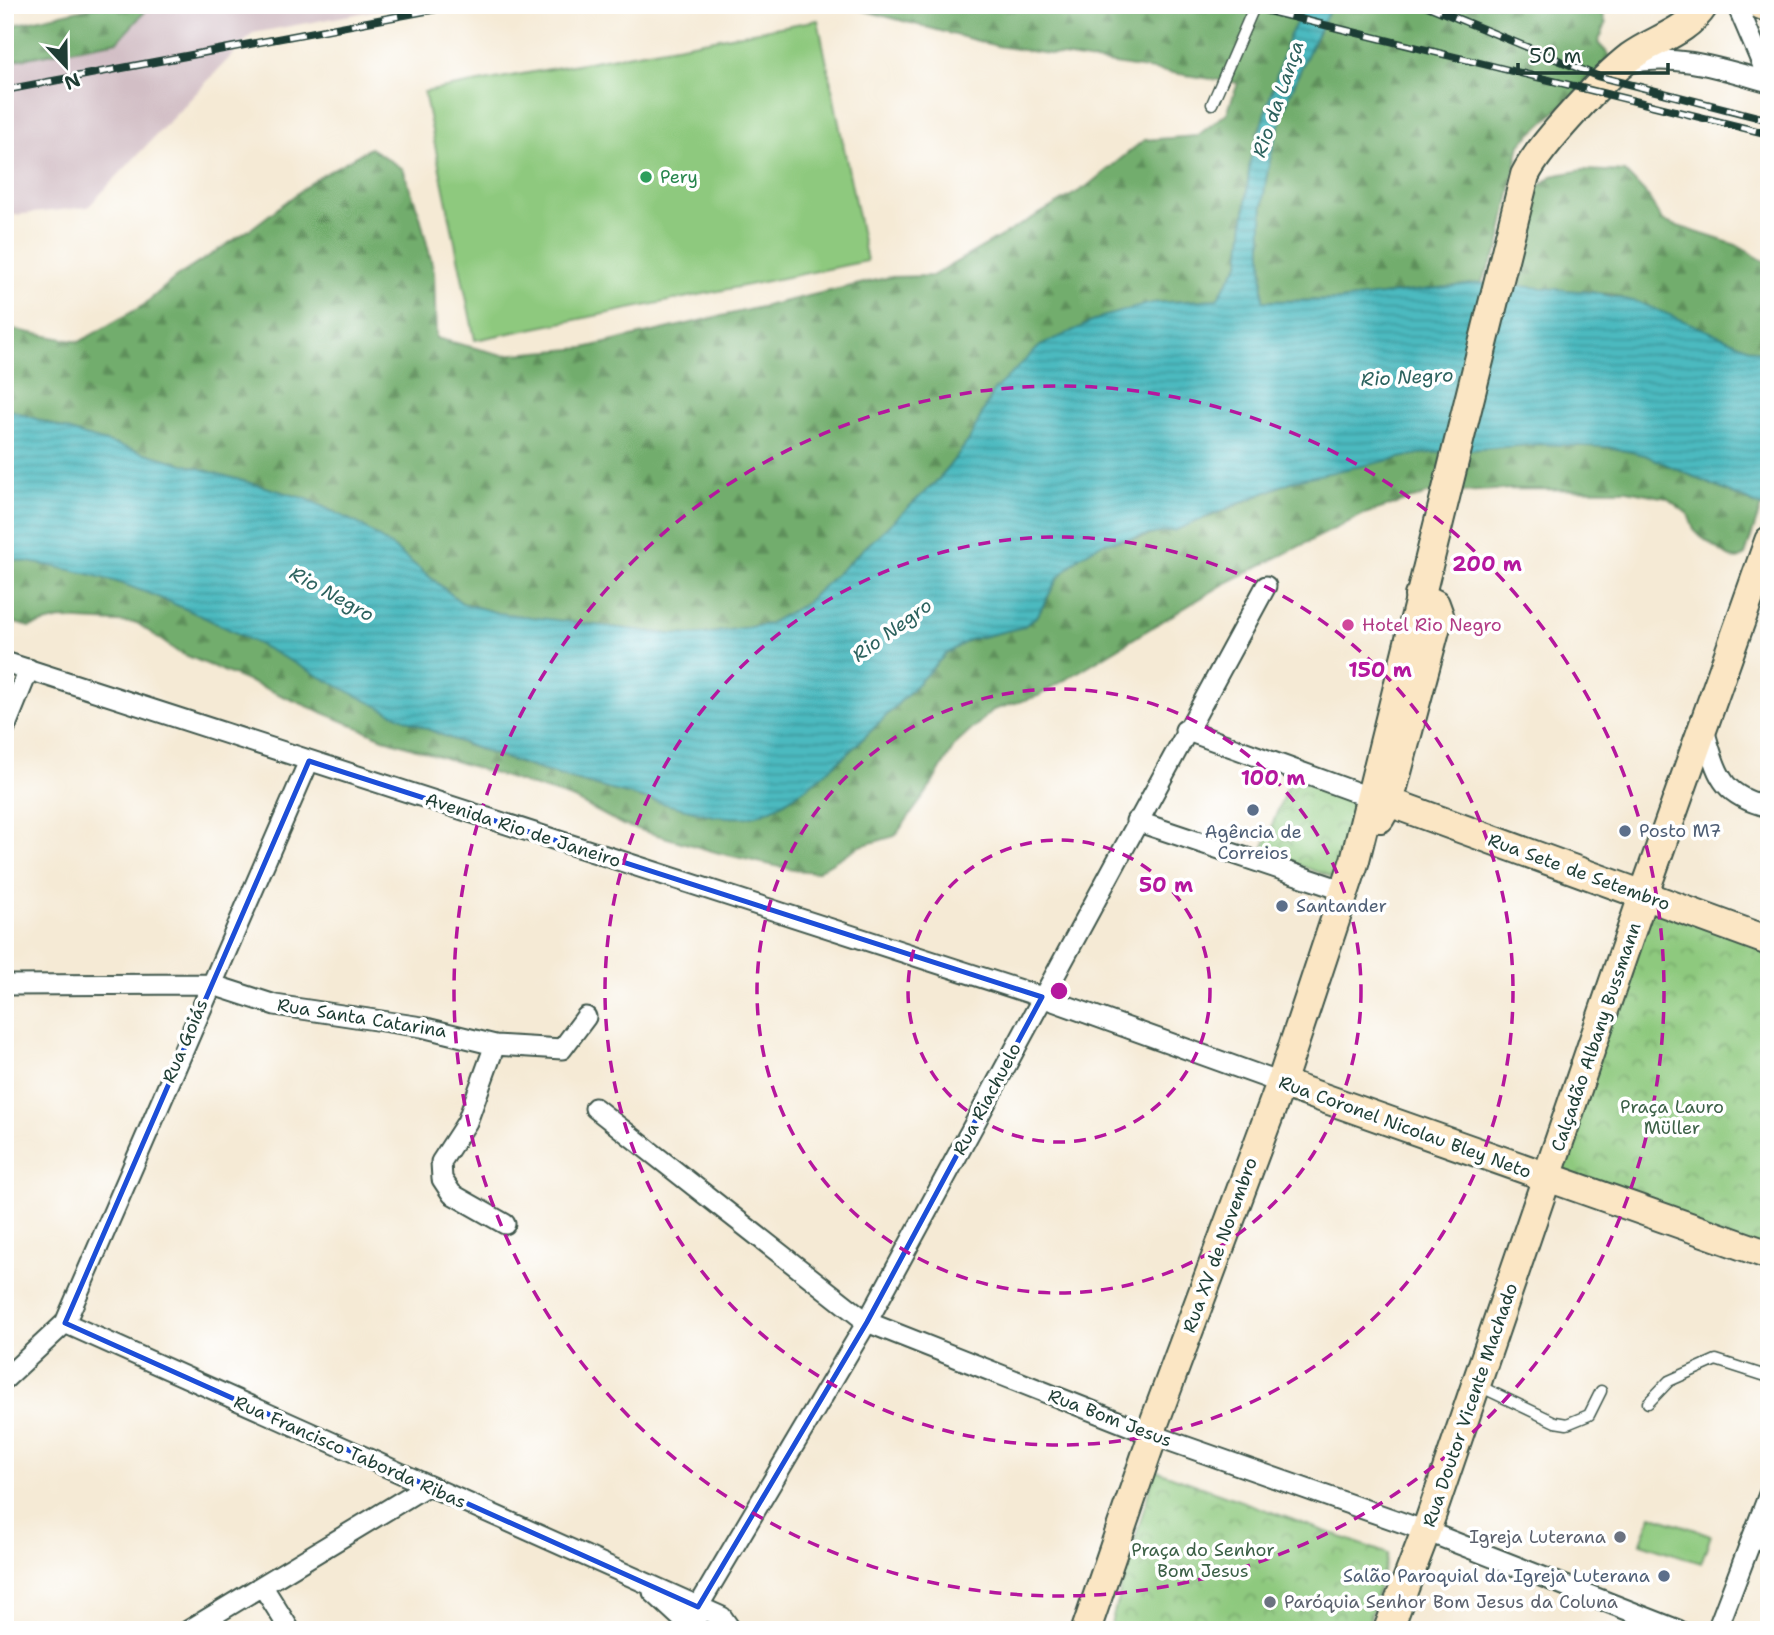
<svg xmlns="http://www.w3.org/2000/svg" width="1774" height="1635" font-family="'Shantell Sans',sans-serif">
<defs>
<pattern id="forest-firs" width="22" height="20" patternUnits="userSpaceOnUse" patternTransform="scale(1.75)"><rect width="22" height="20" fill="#72ad6d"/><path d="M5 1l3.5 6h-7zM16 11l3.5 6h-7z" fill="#5d8e5a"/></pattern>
<pattern id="park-crowns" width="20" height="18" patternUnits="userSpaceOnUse" patternTransform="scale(1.75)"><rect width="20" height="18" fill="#8ec97e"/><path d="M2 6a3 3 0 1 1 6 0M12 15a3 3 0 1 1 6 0" fill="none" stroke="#73a468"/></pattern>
<pattern id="water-rules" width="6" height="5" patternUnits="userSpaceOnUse" patternTransform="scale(1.75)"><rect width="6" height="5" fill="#4bbac0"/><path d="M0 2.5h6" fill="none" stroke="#3e989d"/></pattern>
</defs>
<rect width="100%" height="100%" fill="#fff"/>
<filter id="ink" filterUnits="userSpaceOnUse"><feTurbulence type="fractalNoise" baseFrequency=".0143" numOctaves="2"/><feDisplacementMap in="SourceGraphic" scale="14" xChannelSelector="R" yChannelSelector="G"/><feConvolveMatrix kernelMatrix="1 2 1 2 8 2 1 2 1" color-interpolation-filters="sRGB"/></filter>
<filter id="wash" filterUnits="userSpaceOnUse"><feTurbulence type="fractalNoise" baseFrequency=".00686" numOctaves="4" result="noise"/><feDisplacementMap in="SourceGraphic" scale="28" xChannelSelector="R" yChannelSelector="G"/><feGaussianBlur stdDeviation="1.57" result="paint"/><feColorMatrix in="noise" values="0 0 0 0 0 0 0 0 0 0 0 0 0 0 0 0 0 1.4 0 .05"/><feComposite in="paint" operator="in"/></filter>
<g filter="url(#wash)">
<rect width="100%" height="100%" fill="#f5ead5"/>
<path fill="#d2bec5" d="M151,5H405L253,33L88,207L5,216V62L118,41Z"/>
<path fill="#8ec97e" stroke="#568359" stroke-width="2" d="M818,20L867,261L475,340L424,92Z
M1651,1515L1711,1535L1701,1563L1641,1543Z"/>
<path fill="url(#forest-firs)" stroke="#487550" stroke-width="2" d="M101,5H151L118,41L5,62V27Z
M843,5H1306L1289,37L1250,161L1240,262L1217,299L1152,303L994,390L969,440L939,479L803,605L768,624L697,635L669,634L498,613L462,603L394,548L359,524L307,499L85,436L5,408V328L79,342L144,305L175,278L252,228L316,179L370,148L403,169L420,216L434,272L436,338L503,355L584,348L890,277L932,276L1086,187L1144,140L1197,136L1227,113L1238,83L997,46Z
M1332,5H1600L1606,24L1598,43L1613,59L1520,144L1499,248L1481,283L1340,300L1263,301C1263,269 1260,235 1263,204C1270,132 1299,68 1332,5Z
M1583,170L1625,172L1648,196L1662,221L1736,245L1769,264V356L1612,294L1520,287L1536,189L1552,176Z
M1540,444L1608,447L1645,455L1761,507L1745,555L1739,559L1731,558L1701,537L1694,530L1688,514L1667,498L1627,490L1511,489L1427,494L1364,514L1226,583L1038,696L993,710L955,745L927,792L895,836L860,846L816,872L793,870L719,853L623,825L574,799L388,740L178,652L137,623L60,619L29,627L5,620V558C47,565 89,572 129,586C229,622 320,679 416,724C511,767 613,791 714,816C725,817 737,818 747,817C807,808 902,698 946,654L969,640L1023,627L1038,615L1058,578L1079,557L1103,543L1141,538L1212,516L1295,480L1356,466L1419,454Z"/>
<path fill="url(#park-crowns)" stroke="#568359" stroke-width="2" d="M1291,776L1361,804L1334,878L1262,852Z
M1644,898L1769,944V1254L1551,1177Z
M1155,1470L1388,1554L1367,1630H1109Z"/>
<path fill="url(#water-rules)" stroke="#357c7a" stroke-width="2" d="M1306,5H1332C1299,68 1270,131 1263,203C1260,235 1263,269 1263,301L1340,300L1481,283L1592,292L1638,302L1769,356V510L1645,455L1608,447L1540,444L1419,454L1295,480L1176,530L1103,543L1079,557L1058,578L1038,615L1023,627L969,640L946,654C902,698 807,808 747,817C737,818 725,817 714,816C613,791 512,766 416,724C319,681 230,622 129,586C89,572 47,565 5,558V408L85,436L307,499L359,524L394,548L462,603L498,613L669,634L697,635L768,624L803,605L939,479L969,440L994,390L1040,346L1102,317L1152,303L1217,299L1240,262L1250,161L1289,37Z"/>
</g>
<g filter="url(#ink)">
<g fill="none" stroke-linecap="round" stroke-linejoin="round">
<defs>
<path id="lane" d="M1212,104L1255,5
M1477,1385L1555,1422L1567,1424L1589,1415L1601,1391
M1648,1403L1669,1381L1716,1360L1769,1377"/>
<path id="street" d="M1737,5L1769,80
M1629,63C1677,53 1722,69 1769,82
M5,662L1042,997L1281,1083
M5,728L29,669
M1185,730L1369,797
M1704,730C1718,774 1719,795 1769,807
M1136,821L1345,891
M5,985L210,984L275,1005L422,1027L495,1045L467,1122L441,1162L442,1179L452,1194L505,1224
M495,1045L562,1049L586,1017
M595,1108L867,1322L1153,1435L1426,1531L1678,1630
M65,1323L722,1617L731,1630
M5,1379L65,1323L309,761
M263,1587L290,1630
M653,1592L693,1629
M189,1630L425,1487
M694,1630L698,1607L867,1322L1266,586
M1717,1630L1769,1494"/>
<path id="secondary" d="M1761,5L1769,8
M1389,802L1769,941
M1380,818L1389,802L1439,615L1435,604L1419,596
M1281,1083L1769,1255
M1086,1630L1153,1435V1426L1281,1083L1355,860L1525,175C1539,146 1604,77 1630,57C1656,38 1685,34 1704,5
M1388,1630L1426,1531L1641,902L1769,541"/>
</defs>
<use href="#lane" stroke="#3f574c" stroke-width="13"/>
<use href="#street" stroke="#3f574c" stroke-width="23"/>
<use href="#secondary" stroke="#3f574c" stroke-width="32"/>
<use href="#lane" stroke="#fff" stroke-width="10"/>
<use href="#street" stroke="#fff" stroke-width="19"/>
<use href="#secondary" stroke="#fbe6c4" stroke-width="28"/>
<defs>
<path id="rail" d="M1243,5L1769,134
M1425,5L1597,76L1769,120
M5,90L458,5"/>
</defs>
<use href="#rail" stroke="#1f3d34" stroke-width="8"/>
<use href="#rail" stroke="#fff" stroke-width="5" stroke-dasharray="16" stroke-linecap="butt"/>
</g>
</g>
<path fill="none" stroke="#1d4ed8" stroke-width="5" stroke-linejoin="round" d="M309,761L1042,997L867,1322L698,1607L65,1323Z"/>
<g fill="none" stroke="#b5179e" stroke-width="3.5" stroke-dasharray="12 9">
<circle cx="1059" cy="991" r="151"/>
<circle cx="1059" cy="991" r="302"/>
<circle cx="1059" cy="991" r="454"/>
<circle cx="1059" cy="991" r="605"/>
</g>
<circle fill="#2e9e5b" stroke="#fff" stroke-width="2.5" cx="646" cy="177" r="7"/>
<circle fill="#d1479c" stroke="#fff" stroke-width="2.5" cx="1348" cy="625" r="7"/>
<g fill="#5c6f8a" stroke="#fff" stroke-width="2.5">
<circle cx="1253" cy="810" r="7"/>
<circle cx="1625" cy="831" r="7"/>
<circle cx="1282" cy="906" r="7"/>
<circle cx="1664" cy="1576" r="7"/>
</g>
<g fill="#6b7280" stroke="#fff" stroke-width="2.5">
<circle cx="1620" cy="1537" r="7"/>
<circle cx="1270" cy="1602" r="7"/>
</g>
<g text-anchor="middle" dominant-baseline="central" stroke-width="7" stroke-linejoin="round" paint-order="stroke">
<g font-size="18" fill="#27864d" stroke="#fff" text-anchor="start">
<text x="660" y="177">Pery</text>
</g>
<g font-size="18" fill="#b23c85" stroke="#fff" text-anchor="start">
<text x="1362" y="625">Hotel Rio Negro</text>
</g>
<g font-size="18" fill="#1f3d34" stroke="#fff">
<text transform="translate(523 830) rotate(18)">Avenida Rio de Janeiro</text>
<text transform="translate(1579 872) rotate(20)">Rua Sete de Setembro</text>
<text transform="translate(362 1018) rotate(9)">Rua Santa Catarina</text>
<text transform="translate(1596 1037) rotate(-71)">Calçadão Albany Bussmann</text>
<text transform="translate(185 1041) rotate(-67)">Rua Goiás</text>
<text transform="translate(987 1099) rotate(-62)">Rua Riachuelo</text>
<text transform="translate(1405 1127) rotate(20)">Rua Coronel Nicolau Bley Neto</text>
<text transform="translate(1220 1245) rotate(-70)">Rua XV de Novembro</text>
<text transform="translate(1470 1405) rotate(-71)">Rua Doutor Vicente Machado</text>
<text transform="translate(1110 1418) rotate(21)">Rua Bom Jesus</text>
<text transform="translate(350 1452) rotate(24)">Rua Francisco Taborda Ribas</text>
</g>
<g font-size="18" fill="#4e5e75" stroke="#fff" text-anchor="start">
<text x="1639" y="831">Posto M7</text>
<text x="1253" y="832" text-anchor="middle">Agência de<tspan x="1253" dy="21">Correios</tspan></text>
<text x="1296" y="906">Santander</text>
<text x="1650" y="1576" text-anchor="end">Salão Paroquial da Igreja Luterana</text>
</g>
<g font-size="18" fill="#3b6046" stroke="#fff">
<text x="1672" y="1107">Praça Lauro<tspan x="1672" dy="21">Müller</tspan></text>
<text x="1203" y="1550">Praça do Senhor<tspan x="1203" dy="21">Bom Jesus</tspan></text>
</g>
<g font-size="18" fill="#5b616d" stroke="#fff" text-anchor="end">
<text x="1606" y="1537">Igreja Luterana</text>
<text x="1284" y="1602" text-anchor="start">Paróquia Senhor Bom Jesus da Coluna</text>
</g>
<g font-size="19" font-style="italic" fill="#2c625e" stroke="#fff">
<text transform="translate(1278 99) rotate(-71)">Rio da Lança</text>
<text transform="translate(1407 377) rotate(-3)">Rio Negro</text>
<text transform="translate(332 594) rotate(29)">Rio Negro</text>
<text transform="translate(892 630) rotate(-36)">Rio Negro</text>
</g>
</g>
<circle cx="1059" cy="991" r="10" fill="#b5179e" stroke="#fff" stroke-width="3.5"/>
<g font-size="21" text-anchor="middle" font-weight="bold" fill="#b5179e" stroke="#fff" stroke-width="7" stroke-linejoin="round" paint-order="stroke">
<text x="1487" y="571">200 m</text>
<text x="1380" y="677">150 m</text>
<text x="1273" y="785">100 m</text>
<text x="1166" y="892">50 m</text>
</g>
<rect width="1774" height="1635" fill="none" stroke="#fff" stroke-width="28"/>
<g transform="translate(66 66) rotate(158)" stroke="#ffffff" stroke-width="5" paint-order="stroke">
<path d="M0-5L12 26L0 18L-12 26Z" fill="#1f3d34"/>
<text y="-10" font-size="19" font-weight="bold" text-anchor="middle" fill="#1f3d34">N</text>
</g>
<path d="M1518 63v10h150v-10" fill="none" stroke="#1f3d34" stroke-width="3.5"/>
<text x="1529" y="63" font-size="21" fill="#1f3d34" stroke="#ffffff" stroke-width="5" paint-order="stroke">50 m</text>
</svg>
